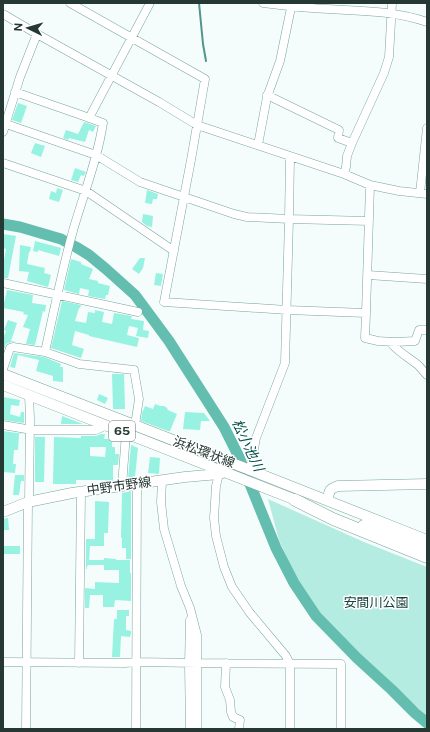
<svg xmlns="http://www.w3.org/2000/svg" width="430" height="732" font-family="'Public Sans','Noto Sans JP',sans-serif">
<rect width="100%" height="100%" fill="#f4fdfb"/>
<path fill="#b5ece2" d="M268,499L364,542L427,567V716L383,675L342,639L321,617L305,594L292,569L279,540Z"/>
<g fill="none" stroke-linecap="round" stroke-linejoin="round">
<path stroke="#50968a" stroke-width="2" d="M199,3L203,44L206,61"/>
<path stroke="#63beaf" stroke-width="11" d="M3,224L20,227L61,239L76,247L89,255L106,269L135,295L169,341L224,427L239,457L276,548L294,583L316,616L357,658L392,690L415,713L427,723"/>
</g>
<path fill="#97f2e2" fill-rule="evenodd" d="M18,103L27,106L21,123L12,120Z
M84,122L96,126L93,132L89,130L85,142L69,138L68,140L63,138L66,130L78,134Z
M35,143L45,146L41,157L31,153Z
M75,168L86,172L84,176L81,175L78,182L71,180Z
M57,188L63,190L59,202L49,199L51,191L56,193Z
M147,190L158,194L157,199H153L152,204L145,203Z
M143,214L153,216L152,227L147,226L142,222Z
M3,234L16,236L8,278H3V266L6,249L3,248Z
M35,241L61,248L59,256L38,250V252L33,251Z
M20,245L31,247L30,252H29L27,264L45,268L44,273L51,275L48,287L27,281L29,272L19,271Z
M140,258H145L143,268L139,274L132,269Z
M71,259L81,262V264L93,269L89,279L98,281V283L110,286L108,295H106L105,299L88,296L89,290L80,288L79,294L64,290Z
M156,273L163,274L161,286L154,285Z
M7,290L33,295L32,303L46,305L45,312L43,311L35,345L26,344L30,329L23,327L28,315L23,314L24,312L3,308Z
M62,301L81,305L80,308H79L75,321L86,323L88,312L95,313V310L104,312L102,322L112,324L114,313L132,316L131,319L144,321L143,330L149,331L148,338L136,336L138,328L129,326L127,335L139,338L137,347L89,336V335L75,331L72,345L84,349L81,358L51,348Z
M8,320L17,323L11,341L16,342H11L6,344L3,352V338L6,331L4,330Z
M14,353L44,357L61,364L60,367H63V382L53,381V376L36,371L39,360L18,355L15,368L10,367Z
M112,374H124L125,409H113Z
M99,394L108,398L105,404L97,400Z
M3,397L20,400L19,406L11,405L10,414L20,417L21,412H24V423L3,420Z
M155,404L160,406H164L167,408L168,410L177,414L170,431H168L141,421L142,413L145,406L153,409Z
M185,412L204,413L210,421H201L200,430L183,429Z
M62,416L83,424H61Z
M3,431L24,434H19L18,450H14L13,464H16L15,473L3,472Z
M101,434H105L104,439H112V447H115V454H119L118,465H113V481L105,482V480H76V484H53L54,437L81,438V436H96ZM90,447H106L105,457L90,456Z
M35,437H45L44,482H35Z
M131,445L138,448L135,477L128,478Z
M150,457L160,458L159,474L148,473Z
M15,475H24V481H21L19,495H13Z
M131,491V559H126V548H122V538H121L122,493Z
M95,501L109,502L108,533H104V546H90L89,560H104V558L116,559V560H130V573H131V601L115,600L114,607H103V595H90L89,608H85V588L95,589V582L119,583V570H104V565H89L87,566V569H86V539H95Z
M8,518L9,530H3V519Z
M3,546H20V554H3Z
M117,610H129V616H126V630L131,631V635H130V637L121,636L120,657H112L114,619H117Z"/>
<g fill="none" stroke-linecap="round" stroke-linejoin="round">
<defs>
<path id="minor" d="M70,3L205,79L191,160L164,302L287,310L366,313L370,185
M263,3C279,5 296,7 312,8C349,11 391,9 427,22
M3,14L37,34L159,102L197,125L344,174L370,185L399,191L427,194
M15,92L81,115L103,123C97,163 81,200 71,238C61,276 53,314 45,352
M267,95L339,130L338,138L352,143
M89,118L150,3
M3,123L96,155L140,182L234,214L247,217L289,219L290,157
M3,132L20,77L37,34
M258,145L267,97L280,61L292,3
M3,163L86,191L174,251
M344,174L346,167L347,156L352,143L384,73L389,57L392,3
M420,193L427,128
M368,275L427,279
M3,283L138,312
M366,313L365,338L378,341L395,342L415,341L419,330H427
M390,342C398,352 408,357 418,365C421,368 424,372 427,375
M3,369L10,348L13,347L45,352L79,364L134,370L139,399L135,425
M29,395L30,419L29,502
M3,425L32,430H96L107,425
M250,470L256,438L285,363L289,219L369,221
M219,474L216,486L214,518L216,536L224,567L232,587L250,613L286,656L290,664V729
M162,480L161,502L164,529L181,586L190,608L197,635V729
M122,486L126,433
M190,620L189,665L190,729
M3,662L125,663L136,662L197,663L341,664V729
M79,663L81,492
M226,663L225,687L230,700L231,712L233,717L240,720L239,729
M26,729L28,502
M136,729L137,484"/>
<path id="major" d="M3,374L250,470L427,540
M3,385L301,502
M328,500C329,491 329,489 338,486L427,484
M3,512L28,502L72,493L185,477L219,474L226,472
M363,525L427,550"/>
<path id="highway" d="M295,500L333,519L427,557"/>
</defs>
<use href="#minor" stroke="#78a59c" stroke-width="9"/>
<use href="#major" stroke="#78a59c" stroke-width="11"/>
<use href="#highway" stroke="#78a59c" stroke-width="13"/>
<use href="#minor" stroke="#fff" stroke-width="8"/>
<use href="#major" stroke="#fff" stroke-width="10"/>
<use href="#highway" stroke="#fff" stroke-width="12"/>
</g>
<g text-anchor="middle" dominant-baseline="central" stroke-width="3" stroke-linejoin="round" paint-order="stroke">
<rect fill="#fff" stroke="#667471" stroke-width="1" x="109" y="421" width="26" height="20" rx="3"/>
<g font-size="12" font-weight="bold" fill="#253834">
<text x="122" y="431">65</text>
</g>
<g font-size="13" fill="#253834" stroke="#fff">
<text transform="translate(204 452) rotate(21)">浜松環状線</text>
<text transform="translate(119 486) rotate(-8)">中野市野線</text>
</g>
<g font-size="13" fill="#18423c" stroke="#fff">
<text x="376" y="602">安間川公園</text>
</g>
<g font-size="14" font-style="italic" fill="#005349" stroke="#fff">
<text transform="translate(248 445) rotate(65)">松小池川</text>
</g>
</g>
<rect width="430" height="732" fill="none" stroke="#253834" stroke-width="8"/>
<g transform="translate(28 28) rotate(275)" stroke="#ffffff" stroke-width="3" paint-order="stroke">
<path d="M0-3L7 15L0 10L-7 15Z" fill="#253834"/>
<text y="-6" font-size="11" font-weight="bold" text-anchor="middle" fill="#253834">N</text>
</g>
</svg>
